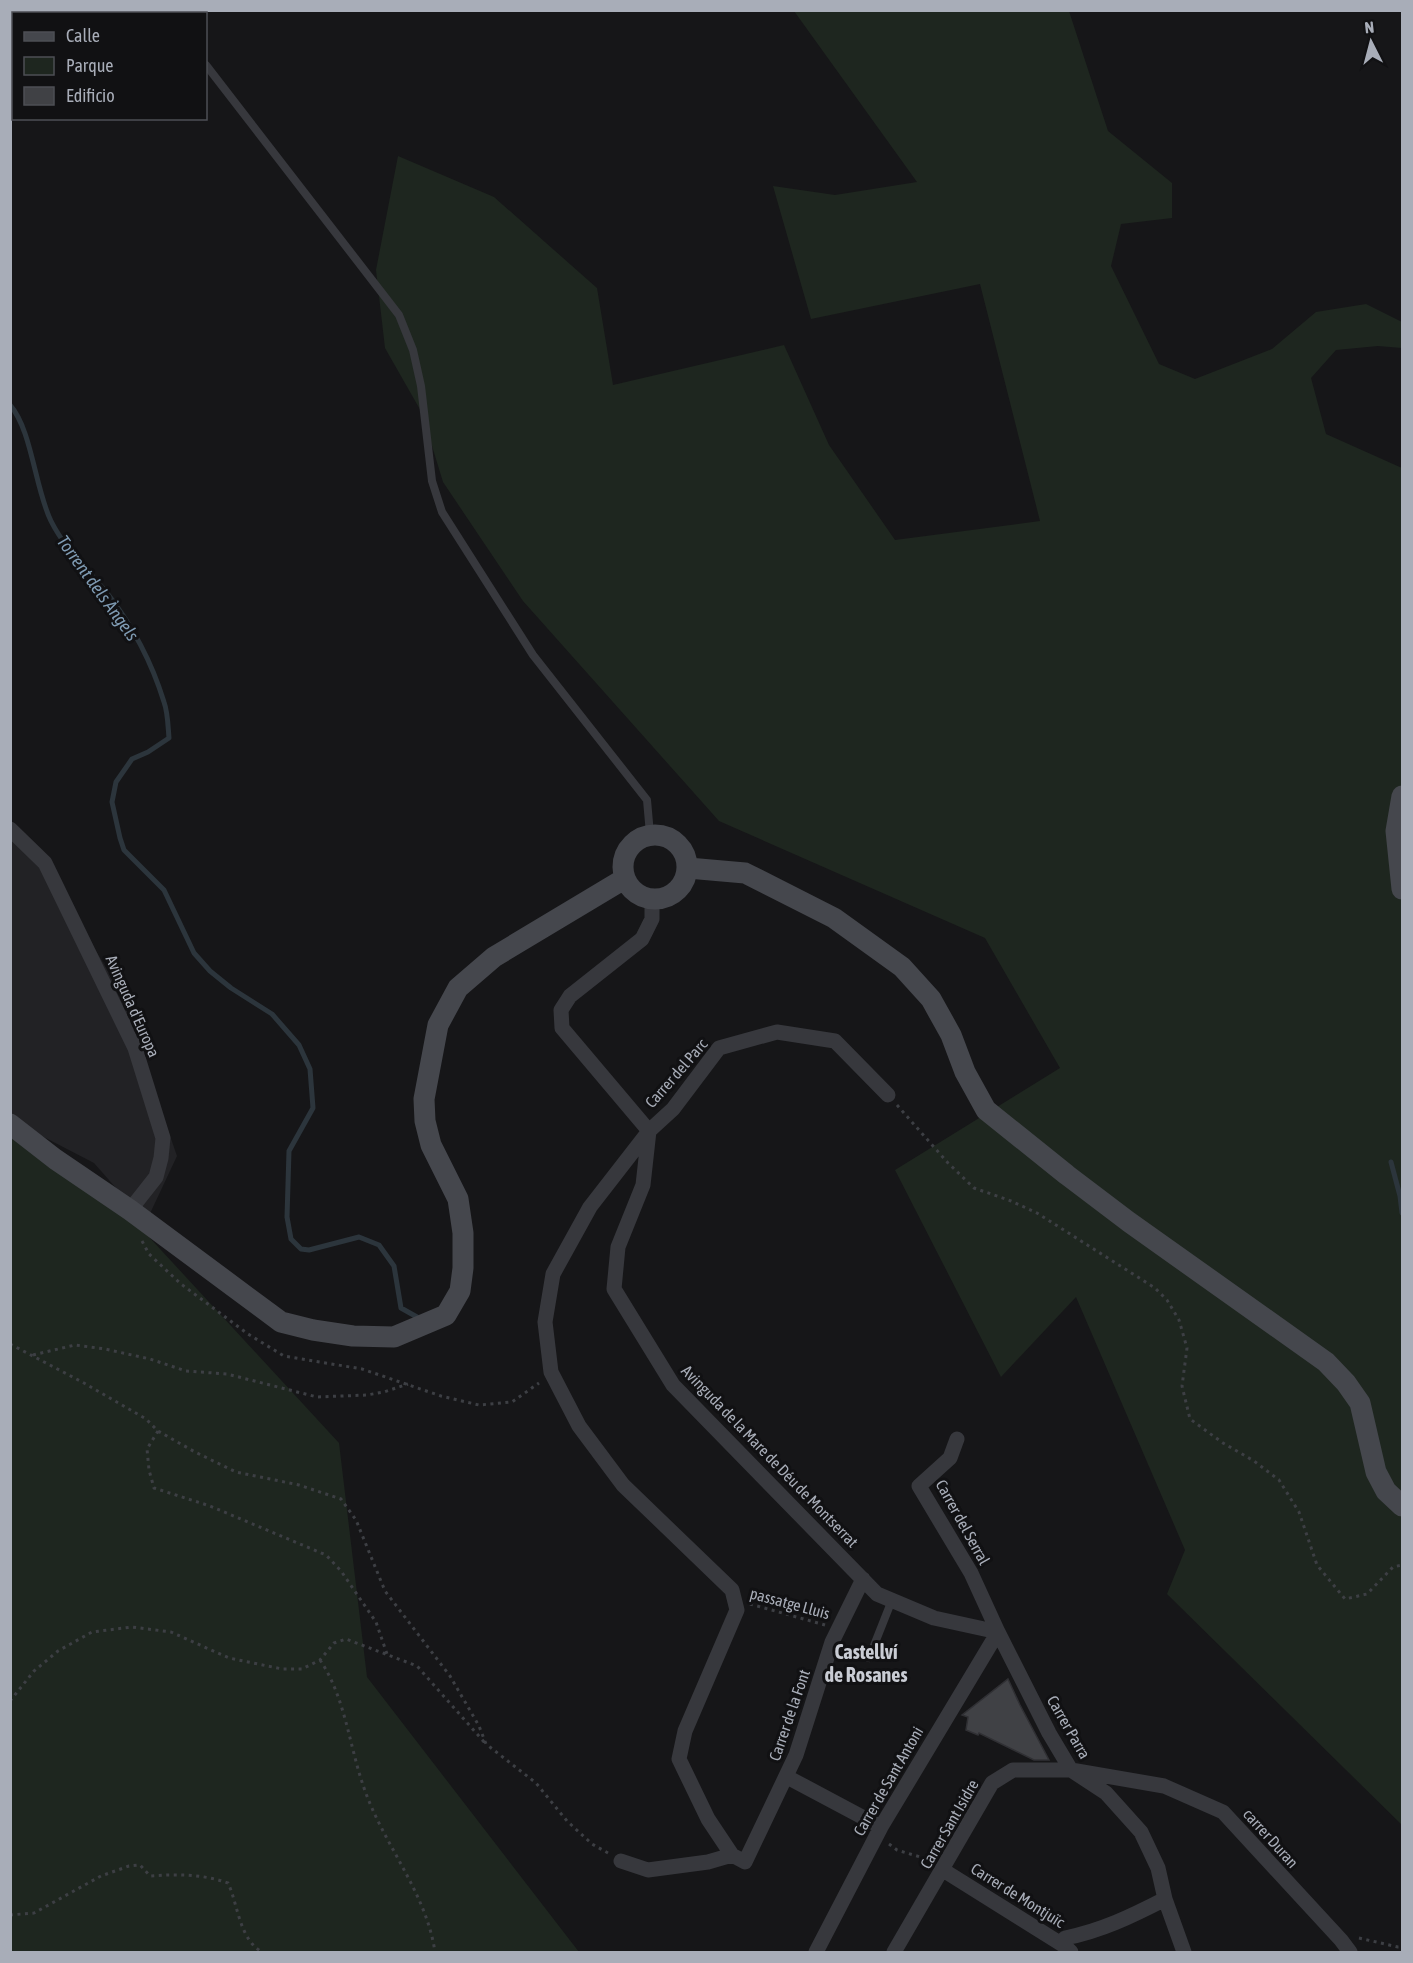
<svg xmlns="http://www.w3.org/2000/svg" width="1413" height="1963" font-family="'Asap Condensed',sans-serif">
<rect width="100%" height="100%" fill="#161618"/>
<path fill="#222225" d="M10,829L45,863L121,994L177,1156L146,1222L94,1163L11,1120Z"/>
<path fill="#1e261f" d="M794,11H1069L1108,131L1172,183V218L1121,224L1111,266L1159,364L1195,379L1272,349L1316,312L1366,304L1402,322V348L1378,346L1336,350L1311,378L1326,434L1402,468V1825L1167,1594L1185,1550L1076,1297L1001,1377L895,1170L1060,1068L985,938L719,821L523,601L443,482L422,413L385,348L376,270L398,156L494,197L597,288L613,385L784,345L829,445L895,540L1040,521L980,284L811,319L773,186L835,195L917,182Z
M10,1113L90,1173L339,1443L367,1677L579,1952H11Z"/>
<g fill="none" stroke-linecap="round" stroke-linejoin="round">
<path stroke="#2c353c" stroke-width="5" d="M10,405C32,430 35,489 51,521C65,549 87,569 107,593C132,625 152,663 164,702C168,713 168,727 169,738L148,752L132,759L116,782L112,802L120,838L124,850L164,890L194,953L210,971L231,988L272,1014L299,1045L310,1069L313,1108L289,1151L287,1217L291,1239L301,1249L309,1250L359,1237L379,1245L394,1266L401,1308L417,1317
M1391,1162L1400,1196L1402,1213"/>
</g>
<path fill="#404145" stroke="#303034" stroke-width="1.5" d="M1008,1679L1020,1705L1049,1760H1034L979,1733L978,1735L966,1730L968,1717L962,1715Z"/>
<g fill="none" stroke-linecap="round" stroke-linejoin="round">
<path stroke="#3d3f44" stroke-width="3" stroke-dasharray="3 4.5" stroke-linecap="butt" d="M897,1105L948,1163L974,1188L1011,1201L1037,1213L1155,1288L1167,1300L1179,1320L1187,1348L1182,1386L1190,1419L1223,1443L1254,1461L1279,1480L1299,1512L1317,1565L1345,1599L1367,1594L1393,1567L1402,1565
M142,1241L149,1254L181,1284L248,1334L284,1356L362,1369L441,1396L479,1405L512,1402L539,1383
M10,1344L84,1383L146,1419L158,1431L195,1452L236,1472L299,1485L341,1499L356,1520L385,1591L450,1676L479,1726L486,1744L536,1783L567,1821L592,1844L608,1853
M33,1355L75,1345L105,1349L150,1359L186,1371L227,1374L317,1397L367,1395L384,1392L408,1384
M158,1431L147,1449L149,1470L154,1488L210,1506L326,1555L341,1571L376,1622L387,1654
M750,1604L825,1625
M320,1660C345,1697 349,1744 363,1785C382,1843 426,1891 435,1952
M10,1701L34,1671L58,1651L92,1632L132,1627L171,1632L229,1658L282,1669H302L320,1660L334,1643L346,1639L417,1666L485,1743
M889,1844L897,1850L930,1860
M10,1915L34,1913L101,1876L129,1866L140,1865L150,1876C177,1874 203,1874 228,1883C238,1904 239,1939 262,1952
M1359,1938L1398,1947H1402"/>
<path stroke="#37383d" stroke-width="8" d="M166,10L168,14
M206,65L399,315L413,350L421,386L432,481L442,512L533,655L647,800L650,834
M832,1644L869,1658L892,1600"/>
<path stroke="#37383d" stroke-width="15" d="M10,829L45,863L135,1048L163,1138L161,1158L156,1177L130,1210
M652,900V919L642,939L570,996L561,1010L562,1028L649,1131L643,1185L618,1247L614,1289L673,1385L877,1594L934,1618L998,1632
M957,1439L950,1458L919,1486L971,1573L998,1632L1049,1733L1071,1770L1106,1793L1141,1832L1158,1868L1165,1899L1184,1952
M863,1579L832,1642L796,1755L745,1862L732,1855L708,1819L679,1759L685,1731L737,1610L732,1590L623,1485L579,1426L551,1372L545,1322L553,1274L590,1207L649,1131L673,1109L719,1048L777,1032L835,1041L888,1095
M787,1777L881,1827
M621,1861L648,1870L708,1862L732,1855
M943,1870L1066,1947L1071,1952
M1066,1950L1065,1938C1101,1931 1132,1916 1165,1899
M816,1952L881,1827L998,1632
M894,1952L992,1783L1013,1770H1071L1164,1786L1223,1812L1341,1940L1350,1952"/>
<path stroke="#45474d" stroke-width="21" d="M1402,796L1396,831L1402,889
M623 867a32 32 0 1 1 64 0a32 32 0 1 1-64 0Z
M688,868L745,873L834,918L902,967L931,999L951,1035L965,1072L986,1110L1067,1175L1129,1222L1326,1362L1346,1383L1360,1403L1376,1472L1386,1491L1402,1506
M10,1124L55,1159L130,1210L281,1322L313,1330L353,1336L394,1337L446,1315L460,1291L463,1268V1233L458,1199L431,1145L425,1121L424,1099L438,1025L458,988L494,957L624,879"/>
</g>
<g text-anchor="middle" dominant-baseline="central" stroke-width="6" stroke-linejoin="round" paint-order="stroke">
<g font-size="16" fill="#a8adb8" stroke="#111113">
<text transform="translate(133 1006) rotate(66)">Avinguda d'Europa</text>
<text transform="translate(676 1073) rotate(-49)">Carrer del Parc</text>
<text transform="translate(770 1456) rotate(46)">Avinguda de la Mare de Déu de Montserrat</text>
<text transform="translate(963 1522) rotate(61)">Carrer del Serral</text>
<text transform="translate(790 1603) rotate(15)">passatge Lluis</text>
<text transform="translate(789 1715) rotate(-71)">Carrer de la Font</text>
<text transform="translate(1069 1727) rotate(60)">Carrer Parra</text>
<text transform="translate(888 1781) rotate(-60)">Carrer de Sant Antoni</text>
<text transform="translate(949 1824) rotate(-60)">Carrer Sant Isidre</text>
<text transform="translate(1271 1838) rotate(48)">carrer Duran</text>
<text transform="translate(1018 1895) rotate(32)">Carrer de Montjuïc</text>
</g>
<g font-size="18" font-style="italic" fill="#7f9bb3" stroke="#111113">
<text transform="translate(98 588) rotate(54)">Torrent dels Àngels</text>
</g>
<g font-size="20" font-weight="bold" fill="#c9ccd4" stroke="#111113">
<text x="866" y="1651">Castellví<tspan x="866" dy="23">de Rosanes</tspan></text>
</g>
</g>
<rect width="1413" height="1963" fill="none" stroke="#a8adb8" stroke-width="24"/>
<rect x="12" y="12" width="195" height="108" fill="#111113" stroke="#4d4f55" stroke-width="1.5"/>
<rect x="24" y="32" width="30" height="9" fill="#45474d" stroke="#4d4f55" stroke-width="1.5"/>
<text x="66" y="42" font-size="18" fill="#a8adb8">Calle</text>
<rect x="24" y="57" width="30" height="18" fill="#1e261f" stroke="#4d4f55" stroke-width="1.5"/>
<text x="66" y="72" font-size="18" fill="#a8adb8">Parque</text>
<rect x="24" y="87" width="30" height="18" fill="#404145" stroke="#4d4f55" stroke-width="1.5"/>
<text x="66" y="102" font-size="18" fill="#a8adb8">Edificio</text>
<g transform="translate(1371 42) rotate(354)" stroke="#111113" stroke-width="4.5" paint-order="stroke">
<path d="M0-4.5L10 22L0 15L-10 22Z" fill="#a8adb8"/>
<text y="-9" font-size="16" font-weight="bold" text-anchor="middle" fill="#a8adb8">N</text>
</g>
</svg>
